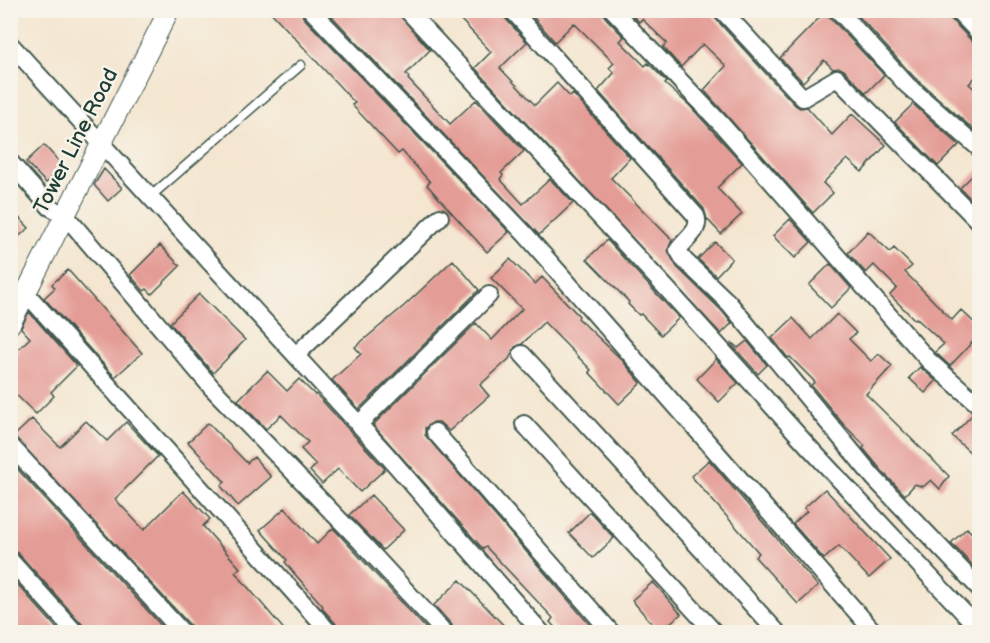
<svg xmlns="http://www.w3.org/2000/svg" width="990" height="643" font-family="'Balsamiq Sans',sans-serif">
<rect width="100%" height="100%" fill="#f7f3e8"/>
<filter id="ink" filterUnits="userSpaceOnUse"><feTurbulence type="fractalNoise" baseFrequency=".0167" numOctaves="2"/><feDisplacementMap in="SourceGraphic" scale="12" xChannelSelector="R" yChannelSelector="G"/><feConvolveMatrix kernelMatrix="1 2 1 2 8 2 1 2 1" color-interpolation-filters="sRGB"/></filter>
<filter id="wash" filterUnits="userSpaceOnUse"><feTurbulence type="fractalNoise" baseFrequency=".008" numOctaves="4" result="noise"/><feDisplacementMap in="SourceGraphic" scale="24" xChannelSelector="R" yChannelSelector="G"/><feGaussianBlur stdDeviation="1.35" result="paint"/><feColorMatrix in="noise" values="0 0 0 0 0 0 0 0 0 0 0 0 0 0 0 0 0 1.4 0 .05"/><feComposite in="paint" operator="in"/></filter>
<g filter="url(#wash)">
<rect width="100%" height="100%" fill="#f4e6d0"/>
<g id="blocks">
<path fill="#e49c96" d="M269,10H301L303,17L509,232L487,252L427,185L430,182L402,151L398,154L352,105L355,103Z
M326,10H395L430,50L406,74L409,77L408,79L450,124L476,100L524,151L501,173L503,175L500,179L523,204L550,179L573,203L539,235Z
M471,10H502L504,17L527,42L500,68L535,105L557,83L570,97L573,94L630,158L611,178L672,240L668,250L677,267L721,310L732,323L721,334L475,68L491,52L461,20Z
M527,10H603L605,17L624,37L620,41L645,66L648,63L667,82L665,84L689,105L742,163L717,188L742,214L721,234L707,219L704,209L598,91L614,73L609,68L614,63L574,23L555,42Z
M628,10H712L714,17L795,105L800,108L807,107L832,135L852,114L886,145L862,172L847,159L823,183L833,193L813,213L704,90L726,66L703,44L681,67L663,47L667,43L642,19L639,22Z
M853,10H947L949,17L972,41L980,44V72L969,84L980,94V135L914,77Z
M825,12L884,75L866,93L844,70L840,68L833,69L824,60L803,82L780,58Z
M913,104L959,145L938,166L895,122Z
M44,145L64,167L46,183L26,162Z
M980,168V208L960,188Z
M104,169L122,188L108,201L94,185Z
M10,208L29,228L10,244Z
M790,219L811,242L795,258L773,236Z
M868,231L890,252L894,248L912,266L905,272L952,320L961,310L980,328V334L950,366L935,352L944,344L916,318L915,320L890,295L897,288L874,265L866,273L848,253Z
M607,240L679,318L661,335L641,314L639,315L628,304L629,302L587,259Z
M715,242L732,259L716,276L698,259Z
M160,245L180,266L152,294L147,289L144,291L130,275Z
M510,259L535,284L542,277L579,316L578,318L622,360L641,383L619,404L589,372L591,370L544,322L522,344L515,347L509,359L480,385L489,396L449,431L439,422H434L425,428V435L597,633H560L550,622L553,618L486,547L483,549L373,425L476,323L492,340L522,309L491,278Z
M453,260L479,290L359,409L332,380L361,354L355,347L404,306Z
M830,264L851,288L831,308L809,285Z
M68,270L142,353L115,377L44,298L55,288L52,284Z
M199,294L245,340L213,373L170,323Z
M29,312L77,366L51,392L54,396L36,414L10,389V357L30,338L21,328Z
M837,314L856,333L849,339L871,361L879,354L892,366L866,394L949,476L940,489L931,480L923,487L915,484L905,495L882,471L863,448L865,446L844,425L811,385L815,382L790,357L788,358L772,338L793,318L812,339Z
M747,341L767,365L758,374L731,344L732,343L738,348Z
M716,359L738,383L719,402L697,379Z
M920,367L936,381L925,393L909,378Z
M267,371L287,391L299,379L315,395L316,394L385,469L360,492L338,469L322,484L310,471L316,465L301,449L308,442L281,415L266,429L238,400Z
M973,414L980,416V461L952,436Z
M32,419L60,447L86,421L107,441L126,422L158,456L115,499L144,530L183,491L210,519L203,526L240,568L235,572L287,633H192L190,625L14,436Z
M208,423L247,463L254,457L271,477L238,506L221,486L225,482L188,442Z
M709,460L818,586L798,604L755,557L759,553L691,476Z
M10,461L168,633H85L83,625L18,553L10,550Z
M825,489L890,559L869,578L839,546L824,559L793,524L807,511L804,508Z
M371,495L404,530L383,550L349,515Z
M285,508L317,544L333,528L430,633H339L337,625L322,608L323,606L293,572L285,562L287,560L260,530Z
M590,512L614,538L593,558L569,533Z
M967,528L980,542V573L951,543Z
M10,576L61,633H10Z
M460,580L511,633H454L452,625L434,605Z
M653,582L681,614L659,632L632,600Z"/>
</g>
</g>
<g filter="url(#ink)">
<use href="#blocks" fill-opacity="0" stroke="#3f564b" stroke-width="1.5"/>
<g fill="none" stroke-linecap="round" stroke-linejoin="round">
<defs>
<path id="service" d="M151,196L301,65"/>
<path id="minor" d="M311,10L525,234L874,632
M407,10L668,290L808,446L980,630
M512,10L696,216C702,230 685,239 678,250L684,260L729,303L874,478L980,589
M613,10L722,125L929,361L980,406
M722,10L803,98L837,78L980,223
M838,10L907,85L980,149
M957,10L980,34
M10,44L386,454L541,632
M10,162L50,207L65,215L212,388L361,542L444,632
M26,293L329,632
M522,354L777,632
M296,355L440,217
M359,424L489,295
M524,424L714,632
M435,432L611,632
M10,445L182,632
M10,560L75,632"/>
<path id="tertiary" d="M10,324L169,10"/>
</defs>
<use href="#service" stroke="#3f564b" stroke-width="11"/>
<use href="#minor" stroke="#3f564b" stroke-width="20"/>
<use href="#tertiary" stroke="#3f564b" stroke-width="22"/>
<use href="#service" stroke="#fff" stroke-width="8"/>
<use href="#minor" stroke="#fff" stroke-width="16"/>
<use href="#tertiary" stroke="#fff" stroke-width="20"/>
</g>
</g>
<g text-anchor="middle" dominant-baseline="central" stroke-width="5" stroke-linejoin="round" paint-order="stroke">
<g font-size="21" fill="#1f3d34" stroke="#f7f3e8">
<text transform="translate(76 141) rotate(-63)">Tower Line Road</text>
</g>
</g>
<rect width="990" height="643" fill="none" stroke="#f7f3e8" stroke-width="36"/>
</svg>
